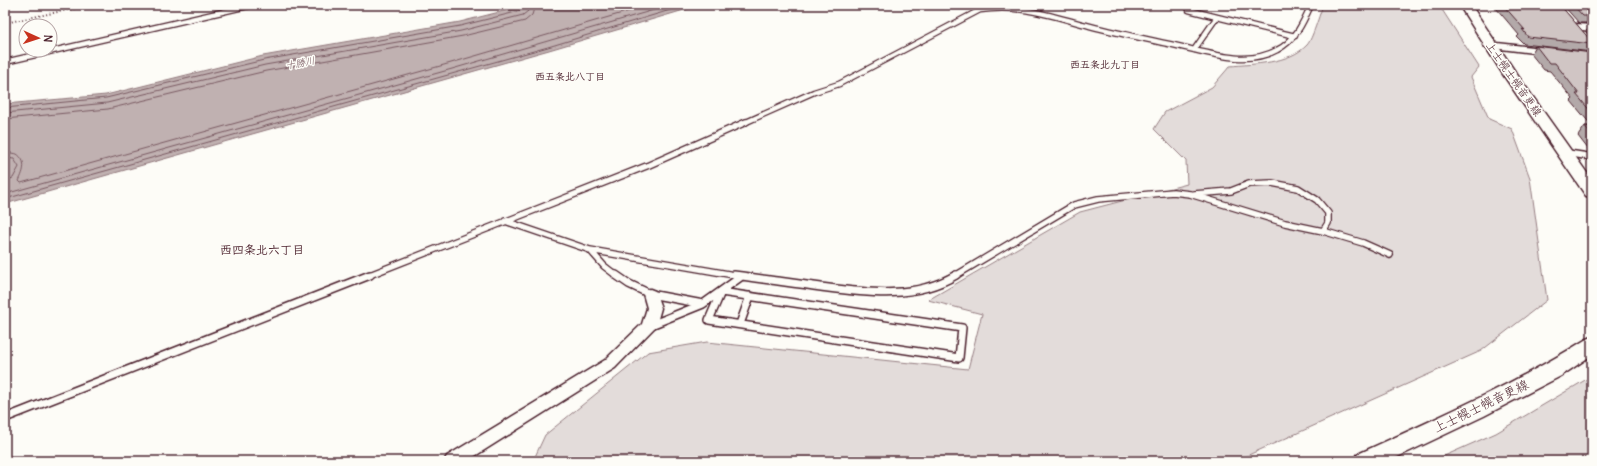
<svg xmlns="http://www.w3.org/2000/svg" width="1597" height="466" font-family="Delius,'Klee One',sans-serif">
<rect width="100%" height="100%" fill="#fdfcf7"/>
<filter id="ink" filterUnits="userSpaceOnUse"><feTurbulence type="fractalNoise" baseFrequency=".025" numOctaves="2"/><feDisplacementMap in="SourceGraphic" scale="8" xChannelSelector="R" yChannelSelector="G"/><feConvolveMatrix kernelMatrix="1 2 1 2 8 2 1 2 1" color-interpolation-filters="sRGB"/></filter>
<g filter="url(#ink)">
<path fill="#e3dcda" stroke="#967e82" d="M1323,5H1439L1479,67L1471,77L1489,119L1512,129L1530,178L1547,300L1481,351L1235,461H533L545,435L648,352L707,342L968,369L982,314L928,300L1080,212L1187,184L1186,161L1154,129L1165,112L1212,87L1230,66C1253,64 1289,64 1307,45C1312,40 1320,13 1323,5Z
M1592,376V461H1433L1496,433Z"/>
<path fill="#c0b1b1" stroke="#91777b" d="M527,5H701L549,50L5,204V174L10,166L5,167V104L106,95L263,56L460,22Z"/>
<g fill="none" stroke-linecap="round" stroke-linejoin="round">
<path stroke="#795961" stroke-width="1" d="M5,108L106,98L264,60L460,26L520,11L524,5
M5,113L107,103L265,65L461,31L523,15L528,11L529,5
M5,119L108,109L266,71L463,36L525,21L532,15L535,5
M5,152L17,154C27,161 24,171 19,181L21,183L451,63L650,5
M5,158L14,159L19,167L13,178L5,181
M5,194L452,69L671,5
M5,199L548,47L687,5"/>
<defs>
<path id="service-far2" d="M1189,10L1217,17
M1194,50L1217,17L1295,36
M5,62L252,5
M744,123L814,92L839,84L980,10C1021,4 1051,16 1090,26C1121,34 1151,40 1182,47C1212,54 1248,66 1277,50C1295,41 1303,23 1311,5"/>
<path id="service-far1" d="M1194,194L1231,191L1249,184L1272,183L1298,188L1317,200L1328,213V223L1323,231
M505,221L590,250L604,266L617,276
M590,250L740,276
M367,276L649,165L746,122
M955,276L1074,205L1098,199L1173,192L1190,194L1285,223L1323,231L1363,243L1390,255"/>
<path id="service" d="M616,275L629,284L650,294L703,304L651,325
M742,276C768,280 795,283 821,287C867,293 914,300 956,275
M721,292L962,328L959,358L709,320Z
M703,304L742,276L734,275
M740,324L750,296
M5,418L370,275"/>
<path id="minor" d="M1576,24L1592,25V31L1573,29L1571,27L1573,25Z
M1488,42L1550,49L1555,52L1550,55L1485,47L1483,45L1485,43Z
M1566,150L1592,154V160L1562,155L1560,153L1562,151Z
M650,289L655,291L661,308L656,326L615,368L467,461H444L447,456L605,360L642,324L647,308L643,294L645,291Z"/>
<path id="secondary" d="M1459,5H1471L1516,73L1592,180V197L1586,196L1504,76Z
M1592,337V355L1561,376L1484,416L1389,461H1354L1358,454C1435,419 1513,385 1585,340Z"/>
</defs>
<use href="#service-far2" stroke="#4a1f2b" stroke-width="7"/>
<use href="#service-far1" stroke="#4a1f2b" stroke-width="8"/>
<use href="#service" stroke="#4a1f2b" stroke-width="10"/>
<use href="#minor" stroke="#4a1f2b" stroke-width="3"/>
<use href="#secondary" stroke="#4a1f2b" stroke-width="3"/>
<path stroke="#4a1f2b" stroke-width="2" stroke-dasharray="1 2.5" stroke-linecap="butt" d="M5,23L91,5"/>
<use href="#service-far2" stroke="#fdfcf7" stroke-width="4.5"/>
<use href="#service-far1" stroke="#fdfcf7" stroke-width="5.5"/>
<use href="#service" stroke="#fdfcf7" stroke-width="7"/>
<use href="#minor" fill="#fdfcf7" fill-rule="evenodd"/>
<use href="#secondary" fill="#fdfcf7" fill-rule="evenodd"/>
</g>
<path fill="#b3a9a9" stroke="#4a1f2b" d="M1486,5H1560L1592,42V52L1524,44L1517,37L1519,35L1496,8L1488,7Z
M1563,5H1592V23H1579Z
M1591,25H1592V39L1586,32Z
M1536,46L1592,53V151L1588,149L1578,136L1585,126H1592L1571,101L1573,99L1550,71L1544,70L1531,54Z"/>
<path fill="#d0c5c4" stroke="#4a1f2b" d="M1503,5H1560L1592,42V44L1528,37L1522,29L1525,30Z
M1573,5H1592V16H1583Z
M1536,46L1592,53V113L1576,94H1579L1555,63H1549Z
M1585,126L1592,127V136Z"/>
</g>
<g text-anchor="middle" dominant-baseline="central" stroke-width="3" stroke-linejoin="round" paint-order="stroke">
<g font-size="10" font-style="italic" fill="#73525a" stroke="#fdfcf7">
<text transform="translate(300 63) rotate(-11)">十勝川</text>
</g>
<g font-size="10" font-weight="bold" fill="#4a1f2b" stroke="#fdfcf7">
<text x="1105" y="64">西五条北九丁目</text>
<text x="570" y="76">西五条北八丁目</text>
</g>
<g font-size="11" fill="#4a1f2b" stroke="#fdfcf7">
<text transform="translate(1514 79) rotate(55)">上士幌士幌音更線</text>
</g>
<g font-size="12" font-weight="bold" fill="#4a1f2b" stroke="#fdfcf7">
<text x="262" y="249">西四条北六丁目</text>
</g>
<g font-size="13" fill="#4a1f2b" stroke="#fdfcf7">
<text transform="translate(1481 406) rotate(-26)">上士幌士幌音更線</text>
</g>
</g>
<rect width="1597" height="466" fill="none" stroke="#fdfcf7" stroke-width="20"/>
<rect x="10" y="10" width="1577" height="446" fill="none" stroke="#4a1f2b" stroke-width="1.5" filter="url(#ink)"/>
<g transform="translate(38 38) rotate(93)"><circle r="19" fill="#fdfcf7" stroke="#b5a4a5"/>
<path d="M0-3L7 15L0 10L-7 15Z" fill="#c8321e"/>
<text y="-6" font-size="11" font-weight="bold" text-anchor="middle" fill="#4a1f2b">N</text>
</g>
</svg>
